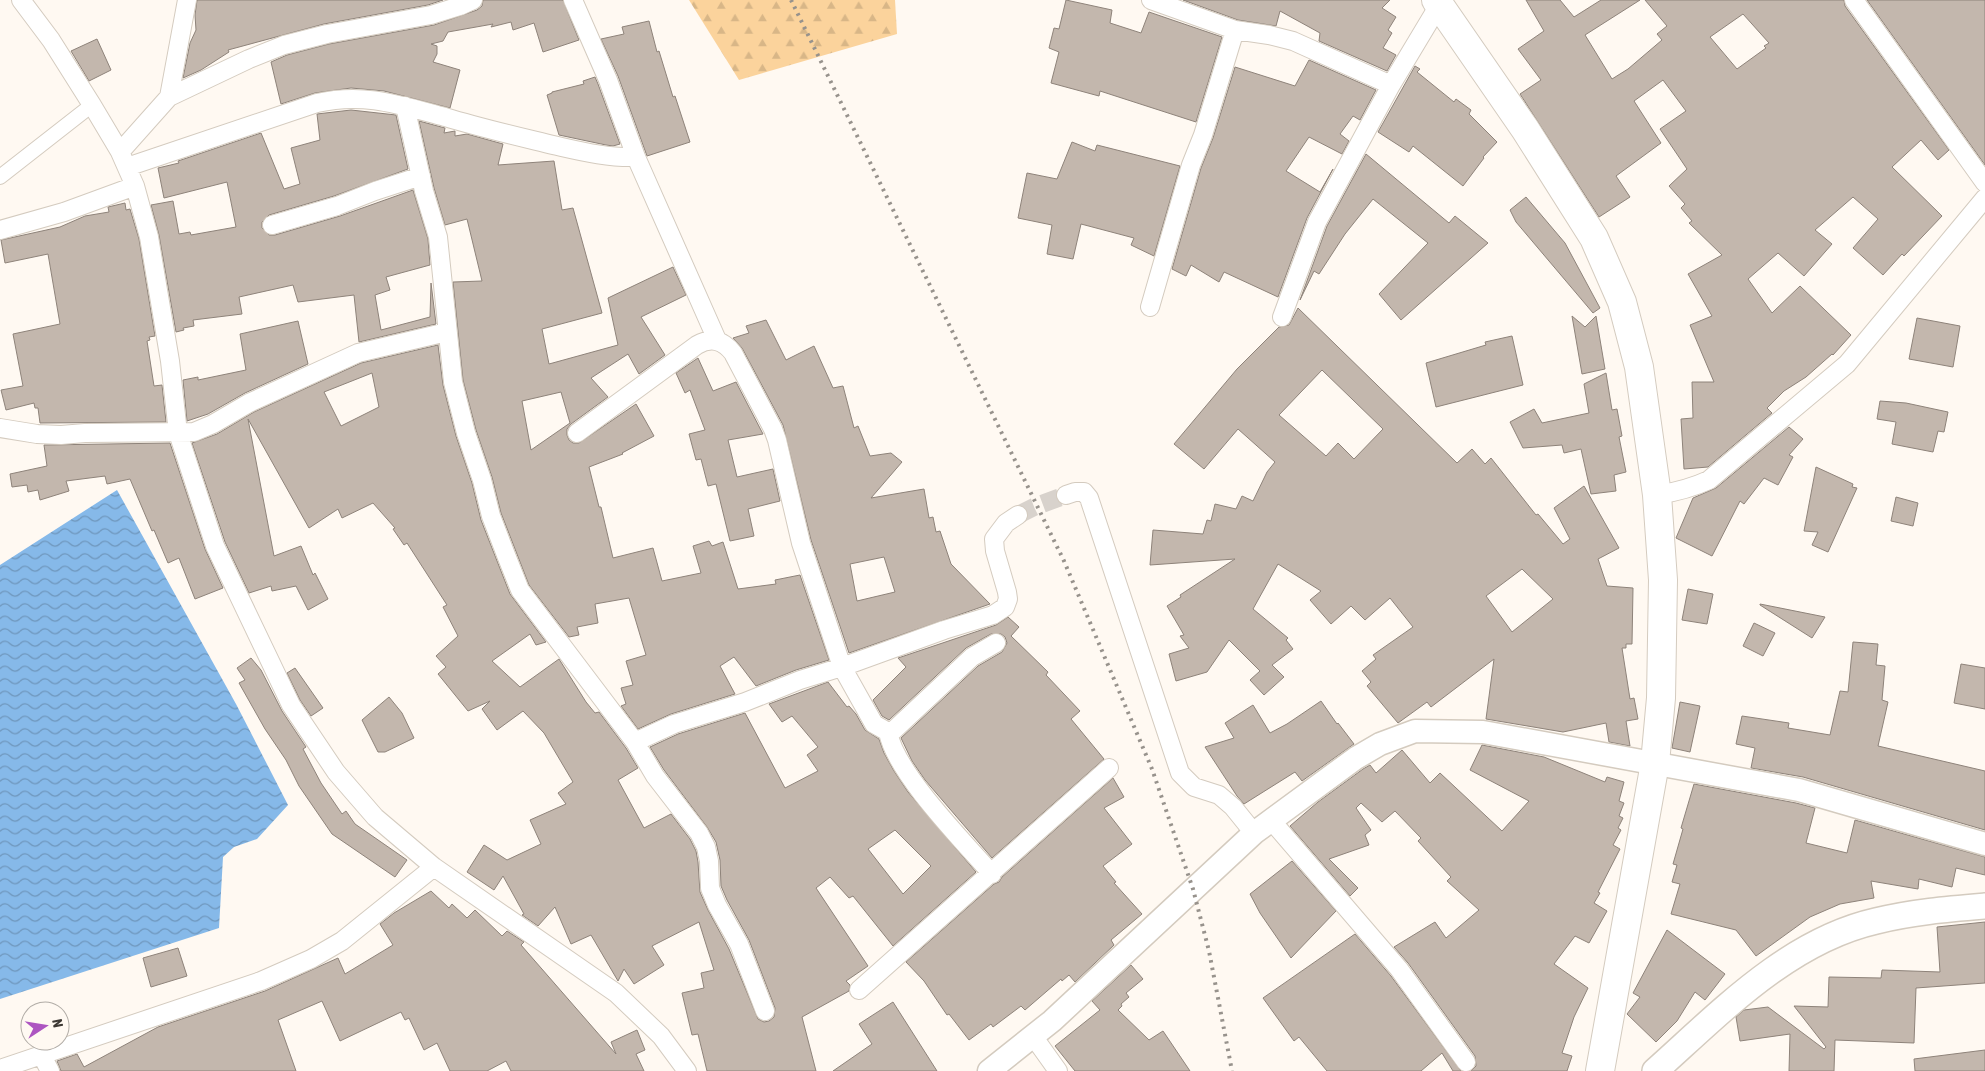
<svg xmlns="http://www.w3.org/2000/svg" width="1985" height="1071" font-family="'Asap Condensed',sans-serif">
<defs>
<pattern id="forest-firs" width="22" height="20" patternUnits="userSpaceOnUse" patternTransform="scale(1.25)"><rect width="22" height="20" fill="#fbd39c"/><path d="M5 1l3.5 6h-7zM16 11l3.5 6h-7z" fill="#d8b687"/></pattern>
<pattern id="water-waves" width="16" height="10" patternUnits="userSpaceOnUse" patternTransform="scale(1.25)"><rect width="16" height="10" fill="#86b9e9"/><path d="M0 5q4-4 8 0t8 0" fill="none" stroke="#6f97bd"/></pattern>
</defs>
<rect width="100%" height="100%" fill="#fff9f2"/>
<path fill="url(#forest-firs)" d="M689,0H895L897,34L739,80Z"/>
<path fill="url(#water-waves)" d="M117,490L236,704L288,805L257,839L234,847L223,857L219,928L0,999V565Z"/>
<path fill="#c3b7ad" stroke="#8e837a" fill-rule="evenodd" d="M197,0H443L428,5L324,24L228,50L229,52L201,70L183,78L190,43L196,30L195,15Z
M483,0H563L579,40L543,52L534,23L513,30L511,22L491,27L493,24L448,32L443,41L431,44L437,46V54L433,62L460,70L450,108L384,91L351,88L315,93L281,104L271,62L287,55L329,44L434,25L477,10L482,6Z
M1066,0L1112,10L1110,23L1141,33L1149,12L1222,37L1196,122L1100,91L1099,96L1051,83L1059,52L1049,48L1054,28L1059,29Z
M1183,0H1390L1382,8L1396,17L1388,30L1392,33L1383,48L1396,55L1387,71L1319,41L1320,33L1280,11L1276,26L1238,20Z
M1526,0H1560L1574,17L1601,0H1640L1585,35L1612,79L1628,69L1662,40L1657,34L1667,26L1645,0H1844L1845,6L1949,150L1938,160L1921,140L1892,167L1942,216L1904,256L1902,254L1883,275L1853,248L1878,219L1853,197L1815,230L1832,244L1804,276L1778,253L1748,279L1772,313L1800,286L1851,335L1833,355L1832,354L1806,377L1784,391L1767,408L1772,413L1708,467L1684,469L1681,419L1693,418L1692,382H1714L1690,325L1712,316L1688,274L1722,255L1689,223L1692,221L1681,208L1685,204L1669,186L1687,169L1660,129L1686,111L1663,80L1634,101L1661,143L1616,176L1630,197L1599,217L1520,94L1541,80L1518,49L1544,31ZM1743,14L1769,43L1764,46L1766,48L1737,69L1710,37Z
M1867,0H1985V165Z
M649,21L657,52L659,51L673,97L675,96L690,142L647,156L618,76L601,39L624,34L622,27Z
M97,39L111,70L89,81L71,51Z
M1309,60L1376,90L1360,120L1353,116L1340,134L1349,141L1342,154L1309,137L1286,171L1320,192L1333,169L1307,218L1278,297L1224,272L1219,282L1191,265L1186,276L1172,269L1201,168L1213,138L1235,67L1295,86Z
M1415,66L1420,69L1417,72L1454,102L1456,99L1471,110L1469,114L1497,142L1483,157L1484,158L1463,186L1413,146L1409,152L1378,132Z
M595,77L598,84L620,144L613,146L606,145L559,135L547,95L552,93V92L584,84L583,81Z
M351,110L396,115L408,169L334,196L269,215L262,222V228L269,235H275L340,216L413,190L428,239L430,265L386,277L390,290L375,295L381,330L430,317L431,283L436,324L359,342L354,295L298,302L293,285L239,297L242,314L193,320L194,326L183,328L184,330L176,332L159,235L151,205L173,201L179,234L190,232L191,235L236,227L227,182L164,198L158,168L179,163L178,161L261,133L284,189L300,184L291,148L320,140L317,114Z
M419,121L445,128L444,133L455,131V136L467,134L503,144L498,165L554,161L562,210L573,208L602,313L542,329L549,364L618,345L608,298L673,267L686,295L641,317L665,355L639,374L628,354L591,378L608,397L571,424L567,429V435L569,440L573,443H579L636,404L654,436L622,453L623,454L589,467L599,507H601L613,558L653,548L662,581L701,573L693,546L709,541L712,546L723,542L738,589L776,584L775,580L800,575L829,660L796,670L756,686L734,657L720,666L735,694L671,714L638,729L621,706L626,704L621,688L633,685L626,661L646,655L629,598L595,604L598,623L577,627L579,635L569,637L529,585L501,513L492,477L476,430L463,380L453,282L482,281L467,219L445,225L434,188ZM561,392L570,423L531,450L522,401Z
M1072,142L1095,151L1097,145L1180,166L1154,256L1131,245L1134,238L1081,224L1073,259L1047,254L1052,225L1018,218L1027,173L1057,179Z
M1366,154L1449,223L1455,216L1488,243L1401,320L1379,294L1428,243L1373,199L1345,234L1319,274L1314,271L1300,300L1327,226Z
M1526,197L1565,243L1600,308L1593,313L1516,222L1510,210Z
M125,203L126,210L130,209L139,239L155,336L149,337L150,340L147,341L154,386L162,385L166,422L40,423L38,408H35L34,403L6,410L1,390L23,386L13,334L60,324L48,254L5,263L1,240L60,227L85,216L109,212L108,207Z
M1298,308L1457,463L1472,449L1485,464L1491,458L1536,515L1538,514L1563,544L1570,539L1554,508L1584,486L1619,548L1598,559L1607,586L1633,588L1632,644H1626V648H1622L1630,699L1634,698L1638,719L1626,721L1630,746L1609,742L1606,723L1563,732L1486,719L1494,659L1431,707L1427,702L1398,723L1367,686L1371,682L1362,671L1376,659L1373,655L1413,627L1390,598L1365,620L1351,606L1331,624L1310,600L1321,591L1278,564L1253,609L1288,638L1286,640L1293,649L1272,665L1284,677L1264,695L1250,680L1260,671L1229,640L1207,672L1176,681L1169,654L1189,648L1180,636L1184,635L1167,606L1181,597L1180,595L1235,559L1150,565L1153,530L1203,534L1207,520L1211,521L1215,504L1236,509L1242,496L1253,501L1267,472L1275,462L1238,429L1204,469L1174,444L1237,369L1279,327L1289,325ZM1322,370L1383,429L1354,459L1338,443L1326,456L1279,415ZM1522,569L1553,599L1512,632L1486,596Z
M1572,316L1585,327L1596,316L1605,369L1582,374Z
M1917,318L1960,326L1953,367L1909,359Z
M766,320L786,360L814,346L833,388L843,386L854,428L858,426L870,456L891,453L902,462L871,498L924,489L929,518L933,517L936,532L940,531L951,564L990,604L849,653L811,540L783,425L742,348L733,338L749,333L746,326ZM884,557L895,592L857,601L850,564Z
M298,321L308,364L245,393L208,414L187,421L183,380L198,377V380L246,370L240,334Z
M1512,336L1523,385L1436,407L1426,363L1486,345L1485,342Z
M438,345L443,385L456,436L472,483L481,520L510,594L546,642L536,645L530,634L492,661L520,687L559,659L586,702L595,713L599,712L626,748L638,768L618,780L644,828L671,814L690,839L696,851L698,862L700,892L708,910L729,949L758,1019L764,1022L769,1021L774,1017L775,1008L749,940L727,900L721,886L720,860L716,842L707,827L664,770L650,747L678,734L745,713L785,788L818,771L807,755L818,747L792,716L782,722L769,704L828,682L847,707L849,706L856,714L865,730L879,739L884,753L894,771L908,792L976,872L893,946L853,896L849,898L830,877L816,888L868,966L846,981L850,985L849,991L802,1017L816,1071H707L698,1034L692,1035L682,993L704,988L701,973L714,970L699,922L652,946L664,965L634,984L624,969L618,981L591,935L571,944L555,907L538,926L522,915L524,914L503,876L494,890L467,872L484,845L507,860L541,844L530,820L566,804L558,793L573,782L544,733L523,711L497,730L482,709L490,701L468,711L438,674L446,667L436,656L458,636L443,607L447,605L407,543L404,545L393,529L395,528L373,503L342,518L338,509L309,528L248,419L274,556L301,546L313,575L315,573L328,599L308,610L296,586L272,591L271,586L249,593L225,542L192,443L217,434L254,412L361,363ZM372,373L379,407L341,426L324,392ZM895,830L931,866L903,894L868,849Z
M698,358L713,391L736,382L763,434L728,440L737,477L773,469L780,501L748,509L754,536L730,541L716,484L708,486L701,459L696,460L689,434L705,430L690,390L685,393L676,373Z
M1606,373L1612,410L1617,409L1622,436L1619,437L1626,472L1614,475L1616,491L1591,494L1581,449L1564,453L1562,445L1523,448L1510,422L1534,409L1542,423L1589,413L1584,384Z
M1880,401L1906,403L1948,412L1944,432L1938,431L1933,452L1892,444L1896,422L1877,419Z
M1789,427L1803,439L1789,455L1793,457L1778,485L1764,478L1744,504L1740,501L1712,556L1676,538L1693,498L1716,488Z
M170,443L205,549L223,588L195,599L179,558L168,563L154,530L152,531L130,479L107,484L105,476L66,481L69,491L40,500L38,490L28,492L27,485L12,487L10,474L47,466L44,445Z
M1816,467L1853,484L1852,487L1857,488L1828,552L1812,545L1818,532L1804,531Z
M1896,497L1918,503L1913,526L1891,521Z
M1688,589L1713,594L1707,624L1682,620Z
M1760,604L1825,617L1812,638L1760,605Z
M1008,617L1019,627L1011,636L1048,672L1046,675L1080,711L1071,719L1104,759L992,858L925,780L912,761L901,738L978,666L1002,652L1007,643L1005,637L1001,634H991L966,648L889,720L882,716L873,700L906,667L898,658L996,625Z
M1754,623L1775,633L1763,656L1743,646Z
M1853,642L1878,644L1876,665L1885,666L1882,700L1888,702L1878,746L1985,771V830L1803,777L1751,768L1755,748L1736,744L1742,716L1789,723L1788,728L1830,735L1840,691L1848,692Z
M251,658L261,670L282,711L306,747L303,749L321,783L342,814L346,811L355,824L407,860L395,877L332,834L299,786L286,760L265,729L239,683L245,680L237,668Z
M1961,664L1985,668V709L1954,703Z
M295,668L323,708L311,716L300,700L287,673Z
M389,697L402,713L414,738L385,752H378L362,720Z
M1321,701L1337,724L1338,723L1354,744L1302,781L1295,772L1244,804L1237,796L1205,747L1234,738L1225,723L1253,705L1270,733L1287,724Z
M1680,702L1700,706L1690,752L1672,748Z
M1482,745L1544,757L1605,782L1607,777L1624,782L1619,801L1624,803L1619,816L1623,818L1618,828L1621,830L1613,845L1620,849L1598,892L1600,893L1594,903L1607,911L1589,943L1575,936L1554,964L1588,988L1574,1017L1562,1053L1572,1056L1567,1071H1471L1476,1066L1475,1056L1408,963L1394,947L1435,922L1446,938L1479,910L1447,881L1451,877L1418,841L1421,838L1395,811L1382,822L1361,803L1356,808L1371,830L1365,835L1369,845L1329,859L1358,888L1350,896L1290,826L1318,802L1363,769L1370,765L1376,773L1402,750L1430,783L1440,773L1502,831L1529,801L1470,770Z
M1113,778L1124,797L1104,808L1132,844L1103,866L1116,882L1114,883L1142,914L1111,940L1114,945L1075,982L1069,975L1062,981L1061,979L1025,1010L1021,1006L993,1027L991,1024L969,1040L949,1014L947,1015L924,981L906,962L994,884L999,882L1002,877Z
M1694,784L1796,803L1815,808L1806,843L1847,853L1855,820L1985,857V875L1956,868L1952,887L1919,879L1918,889L1871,881L1874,898L1840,904L1810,917L1756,956L1736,930L1671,914L1680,884L1672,882L1677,865L1673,864L1683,829L1681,828Z
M1292,861L1336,911L1291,958L1260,913L1250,894Z
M431,891L449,908L452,904L467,918L475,910L502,936L507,931L524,942L521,945L616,1054L611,1042L637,1030L645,1050L636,1054L644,1071H511L506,1061L487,1071H450L437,1043L424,1050L409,1018L405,1020L401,1012L340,1041L322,1001L278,1020L296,1071H61L57,1061L77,1054L84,1067L158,1027L265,991L338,958L345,974L393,945L380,924L394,913Z
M1985,922V983L1916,988L1914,1043L1835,1040L1834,1071H1789L1790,1034L1740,1041L1736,1017L1744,1010L1768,1007L1824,1049L1826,1047L1794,1006L1828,1007L1829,977L1881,978L1882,970L1940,972L1937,927Z
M1667,930L1725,974L1705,1000L1695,992L1677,1021L1656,1042L1627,1014L1640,997L1633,993Z
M1355,934L1391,976L1461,1071H1453L1442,1053L1421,1071H1327L1299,1037L1294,1041L1263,998Z
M178,948L187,976L151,987L143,958Z
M1131,965L1143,979L1126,993L1129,997L1121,1004L1122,1006L1118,1010L1149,1040L1163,1031L1190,1071H1075L1055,1046L1100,1010L1092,1001Z
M893,1002L937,1071H833L872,1044L859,1024Z
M1985,1050V1071H1915L1914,1059Z"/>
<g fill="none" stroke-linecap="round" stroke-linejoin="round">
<path stroke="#d8d2cc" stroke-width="18" stroke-dasharray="18 9" stroke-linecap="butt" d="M1018,515L1034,507L1066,495"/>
<defs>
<path id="pedestrian" d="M0,177L92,105"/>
<path id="minor" d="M21,0L51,40L92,105L120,152L135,186L149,237L170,361L178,433L215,546L291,705L336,772L375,817L434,867L616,993L661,1036L687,1071
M1151,0L1235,30L1269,35L1293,41L1391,85
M1854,0L1985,183
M169,97L187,0
M405,106L424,191L438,237L453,382L466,433L482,480L491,516L506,555L520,590L635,742L655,776L699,833L706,847L709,861L710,888L717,905L739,944L765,1011
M120,152L169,97L249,59L284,45L327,34L431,15L460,6L473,0
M636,157L717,340
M127,167L317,103C364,92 400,105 445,117C481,128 516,136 553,145C580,151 607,158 636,157L608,80L573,0
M272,225L337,206L375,191L421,176
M0,230L64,212L135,186
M1150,307L1191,165L1203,135L1235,30
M1282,317L1317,222L1391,85L1439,5
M0,428L37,434L61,435L85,433L194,432L213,424L249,403L358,353L447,332
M577,433L697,345C711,337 723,340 733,353L773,429L777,440L801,543L842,667L874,724L888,732L894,730L972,657L996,643
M1066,495L1075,492H1084L1089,498L1180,773L1194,787L1219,795L1233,807L1254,833
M1657,495C1676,492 1692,488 1709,480L1847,364L1985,198
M888,732C895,772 963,841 992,874
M635,742L674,724L745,702L800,680L842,667L944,630L993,615L1005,607L1008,599L1007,592L995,551L994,539L1006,523L1018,515
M1271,820L1399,969L1466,1062
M859,990L1109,768
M1033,1036L1058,1071
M42,1056L50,1071
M0,1069L261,981L311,959L342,941L434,867"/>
<path id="tertiary" d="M989,1071L1052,1021L1254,833L1356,758L1380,744L1415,731L1483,732L1799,790L1985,844"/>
<path id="secondary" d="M1655,1071C1720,1013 1788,941 1876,921C1912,912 1949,909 1985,906"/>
<path id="trunk" d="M1436,0L1525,129L1594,238L1622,302L1639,367L1657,495L1663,580L1661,698L1655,763L1600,1071"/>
</defs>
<use href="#pedestrian" stroke="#d4cbbf" stroke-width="16"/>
<use href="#minor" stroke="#d4cbbf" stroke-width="20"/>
<use href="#tertiary" stroke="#d4cbbf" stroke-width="25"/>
<use href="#secondary" stroke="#d4cbbf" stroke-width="28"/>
<use href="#trunk" stroke="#d4cbbf" stroke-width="30"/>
<use href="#pedestrian" stroke="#fff" stroke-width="14"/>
<use href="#minor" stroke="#fff" stroke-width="18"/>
<use href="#tertiary" stroke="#fff" stroke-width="22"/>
<use href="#secondary" stroke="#fff" stroke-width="25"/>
<use href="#trunk" stroke="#fff" stroke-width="28"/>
<path stroke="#97928c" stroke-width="4" stroke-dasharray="2.5 5" stroke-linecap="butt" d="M791,0L1064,561L1152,769L1193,889L1209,951L1232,1071"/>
</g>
<g transform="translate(45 1026) rotate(78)"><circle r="24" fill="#fff9f2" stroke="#b1aca6"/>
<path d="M0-4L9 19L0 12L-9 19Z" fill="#ad55c1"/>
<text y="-8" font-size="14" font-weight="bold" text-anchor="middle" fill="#3c3833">N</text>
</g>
</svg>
